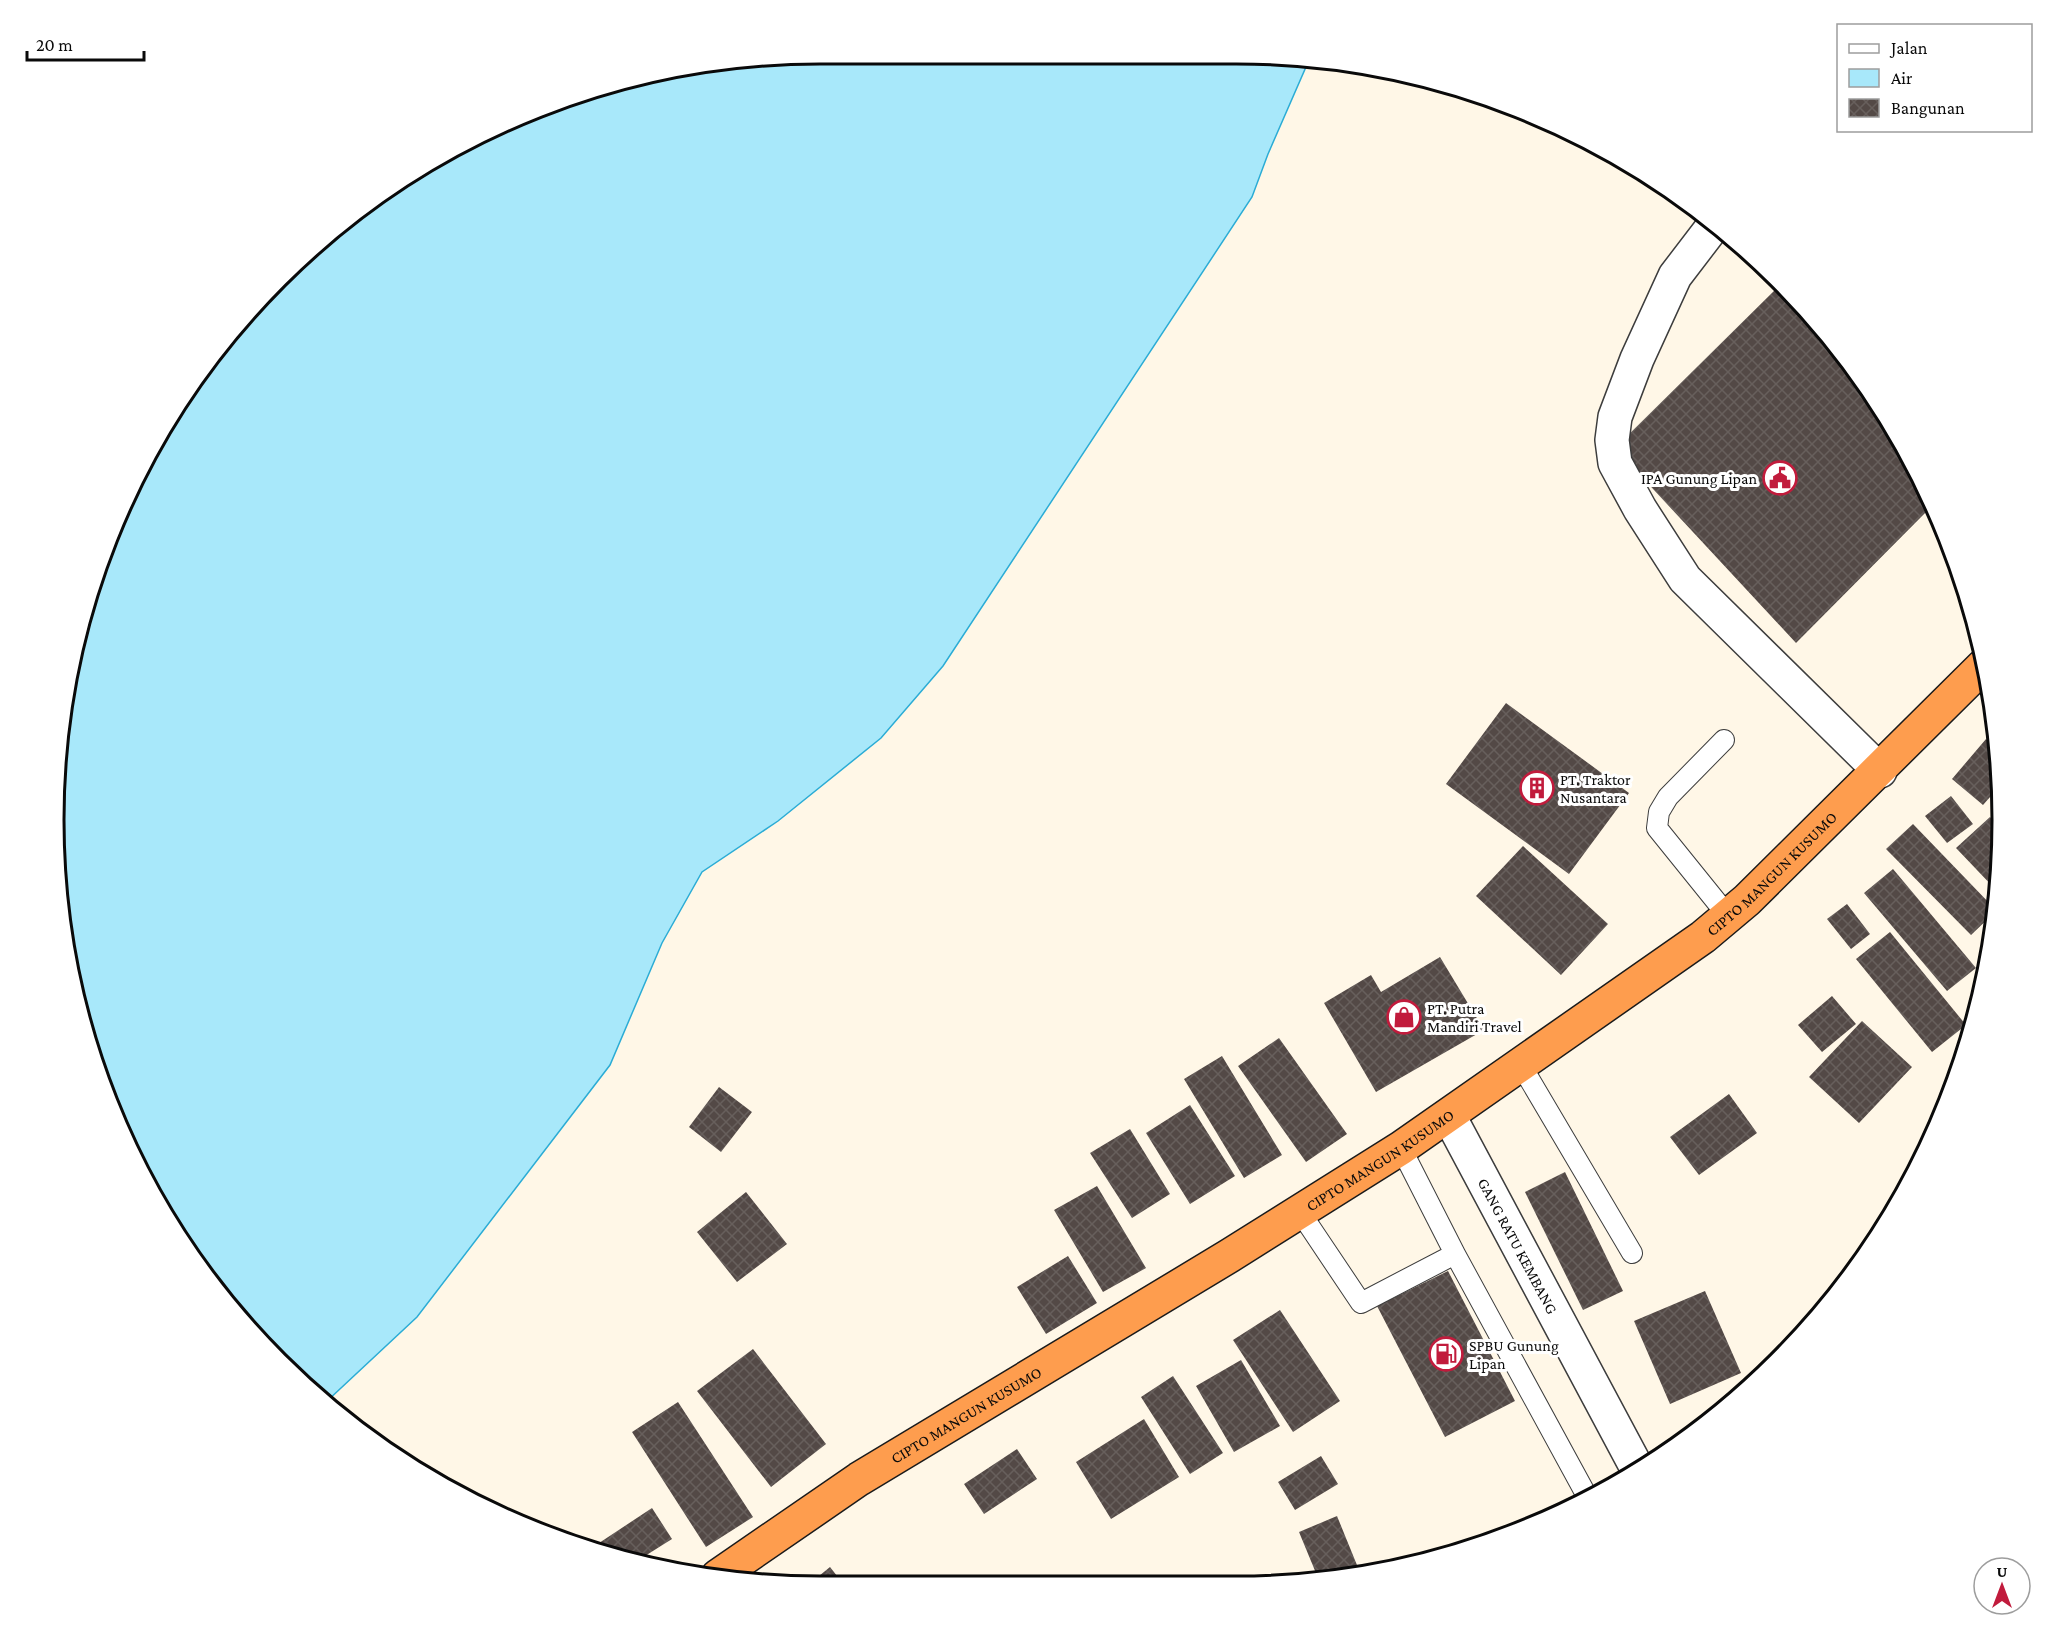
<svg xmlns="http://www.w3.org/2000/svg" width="2056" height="1640" font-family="'Crimson Pro',serif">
<defs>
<pattern id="building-cross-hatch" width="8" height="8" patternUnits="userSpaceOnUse" patternTransform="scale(1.5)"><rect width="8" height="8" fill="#534946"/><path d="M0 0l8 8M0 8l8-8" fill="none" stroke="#675f5c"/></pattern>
</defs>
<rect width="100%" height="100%" fill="#fff7e7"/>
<path fill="#a8e8fa" stroke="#2bacd5" stroke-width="1.5" d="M820,54L1286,56L1309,60L1268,154L1252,197L943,666L881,738L778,821L702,872L662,943L610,1065L417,1317L326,1402L244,1325L156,1203L80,1018L54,820L80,621L157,437L279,278L437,156L622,80Z"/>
<path fill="url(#building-cross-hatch)" d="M1781,284L1812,315L1900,437L1931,507L1796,643L1615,448Z
M1506,703L1629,793L1569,874L1446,784Z
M1986,739L1996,748L1998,788L1983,805L1952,779Z
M1951,796L1973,824L1947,843L1925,816Z
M1990,817L1999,826L2000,870L1997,891L1956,848Z
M1913,824L1994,908L1993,914L1971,935L1886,849Z
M1523,846L1608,924L1561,975L1476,896Z
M1893,869L1976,968L1947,991L1864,893Z
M1847,904L1870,934L1851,949L1827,919Z
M1890,932L1966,1025L1932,1052L1856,959Z
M1440,957L1484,1030L1376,1092L1324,1003L1371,975L1381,992Z
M1832,996L1856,1024L1822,1052L1798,1025Z
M1862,1021L1912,1067L1859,1123L1809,1077Z
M1279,1038L1347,1134L1306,1162L1238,1066Z
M1222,1056L1282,1155L1244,1178L1184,1079Z
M719,1087L752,1112L721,1152L689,1127Z
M1729,1094L1757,1133L1699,1175L1670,1137Z
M1190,1105L1235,1176L1190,1204L1146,1133Z
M1130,1129L1170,1194L1132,1218L1090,1153Z
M1565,1172L1623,1291L1583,1310L1525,1192Z
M1097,1186L1146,1268L1103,1292L1054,1210Z
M746,1192L787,1244L737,1282L697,1232Z
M1068,1256L1097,1303L1046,1334L1017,1287Z
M1448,1271L1515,1401L1445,1437L1377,1306Z
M1705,1291L1741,1373L1670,1404L1634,1321Z
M1280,1310L1340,1401L1293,1432L1233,1340Z
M753,1349L826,1444L771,1487L697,1391Z
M1241,1360L1280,1426L1234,1452L1196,1386Z
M1173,1376L1223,1453L1190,1474L1141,1397Z
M678,1402L753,1517L706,1547L632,1432Z
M1144,1419L1179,1477L1111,1519L1076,1462Z
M1017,1449L1037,1479L984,1514L964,1484Z
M1321,1456L1338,1484L1295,1510L1278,1482Z
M652,1508L672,1539L637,1561L593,1547Z
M1337,1516L1359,1570L1318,1578L1299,1532Z
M830,1567L845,1586L808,1585Z"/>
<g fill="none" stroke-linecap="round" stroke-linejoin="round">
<defs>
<path id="service" d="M1724,740L1668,797L1659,812L1657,828L1728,916
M1521,1065L1632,1253
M1300,1212L1361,1303L1455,1254L1401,1148
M1455,1254L1588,1498"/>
<g id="minor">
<path d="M1714,225L1675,276L1637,359L1615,417L1612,440L1615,463L1640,509L1685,579L1880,771"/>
<path id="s1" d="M1449,1116L1638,1470"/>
</g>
<g id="trunk">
<path id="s2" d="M718,1576L859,1479L1229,1256L1401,1148L1703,937L1747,900L1983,666"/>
</g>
</defs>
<use href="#service" stroke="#3d3d3d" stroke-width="22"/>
<use href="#minor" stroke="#3d3d3d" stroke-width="36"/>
<use href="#trunk" stroke="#1b1b1b" stroke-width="36"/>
<use href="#service" stroke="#fff" stroke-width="20"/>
<use href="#minor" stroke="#fff" stroke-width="33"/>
<use href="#trunk" stroke="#fe9d4e" stroke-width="33"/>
</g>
<defs>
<symbol id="civic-ring" viewBox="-11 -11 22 22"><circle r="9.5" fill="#fff" stroke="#c11b3c" stroke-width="1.5"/><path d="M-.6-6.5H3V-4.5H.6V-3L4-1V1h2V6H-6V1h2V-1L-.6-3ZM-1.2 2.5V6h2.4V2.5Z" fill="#c11b3c"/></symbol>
<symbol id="building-ring" viewBox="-11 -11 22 22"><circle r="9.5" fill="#fff" stroke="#c11b3c" stroke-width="1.5"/><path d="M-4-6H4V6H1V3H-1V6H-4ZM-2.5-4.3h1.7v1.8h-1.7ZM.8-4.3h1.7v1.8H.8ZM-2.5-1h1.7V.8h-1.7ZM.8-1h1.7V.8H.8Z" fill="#c11b3c"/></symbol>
<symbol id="shop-ring" viewBox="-11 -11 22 22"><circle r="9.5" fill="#fff" stroke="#c11b3c" stroke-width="1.5"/><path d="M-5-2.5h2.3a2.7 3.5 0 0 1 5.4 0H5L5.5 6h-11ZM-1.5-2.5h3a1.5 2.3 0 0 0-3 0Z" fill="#c11b3c"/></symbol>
<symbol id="fuel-ring" viewBox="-11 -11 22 22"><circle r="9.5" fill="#fff" stroke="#c11b3c" stroke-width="1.5"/><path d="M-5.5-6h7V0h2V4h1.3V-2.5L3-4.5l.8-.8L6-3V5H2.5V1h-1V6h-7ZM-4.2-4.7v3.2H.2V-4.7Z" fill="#c11b3c"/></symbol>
</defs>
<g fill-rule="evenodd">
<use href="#civic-ring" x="1761" y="459" width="38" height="38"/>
<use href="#building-ring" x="1518" y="769" width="38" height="38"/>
<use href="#shop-ring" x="1385" y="998" width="38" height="38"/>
<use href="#fuel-ring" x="1427" y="1335" width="38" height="38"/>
</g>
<g text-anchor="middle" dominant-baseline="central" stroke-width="6" stroke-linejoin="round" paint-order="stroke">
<g font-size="16" fill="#0a0a0a" stroke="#fff" text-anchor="start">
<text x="1757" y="478" text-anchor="end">IPA Gunung Lipan</text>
<text x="1560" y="779">PT. Traktor<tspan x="1560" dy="18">Nusantara</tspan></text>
<text x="1427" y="1008">PT. Putra<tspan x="1427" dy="18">Mandiri Travel</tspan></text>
<text x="1469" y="1345">SPBU Gunung<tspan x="1469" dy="18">Lipan</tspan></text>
</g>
<g font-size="16" fill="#0a0a0a" stroke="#fff">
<text stroke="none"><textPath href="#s2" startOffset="1268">CIPTO MANGUN KUSUMO</textPath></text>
<text stroke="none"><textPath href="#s2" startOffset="782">CIPTO MANGUN KUSUMO</textPath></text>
<text stroke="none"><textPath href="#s1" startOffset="147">GANG RATU KEMBANG</textPath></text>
<text stroke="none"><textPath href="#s2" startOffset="296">CIPTO MANGUN KUSUMO</textPath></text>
</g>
</g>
<path d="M0 0H2056V1640H0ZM820 64H1236A756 756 0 0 1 1992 820V820A756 756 0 0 1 1236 1576H820A756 756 0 0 1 64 820V820A756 756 0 0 1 820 64Z" fill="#fff" fill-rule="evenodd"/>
<path fill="none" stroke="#0a0a0a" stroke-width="3" d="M820 64H1236A756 756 0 0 1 1992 820V820A756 756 0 0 1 1236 1576H820A756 756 0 0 1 64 820V820A756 756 0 0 1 820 64Z"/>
<rect x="1837" y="24" width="195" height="108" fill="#ffffff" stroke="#9d9d9d" stroke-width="1.5"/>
<rect x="1849" y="44" width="30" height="9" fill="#ffffff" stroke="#9d9d9d" stroke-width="1.5"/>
<text x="1891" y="54" font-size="18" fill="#0a0a0a">Jalan</text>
<rect x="1849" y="69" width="30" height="18" fill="#a8e8fa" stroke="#9d9d9d" stroke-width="1.5"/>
<text x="1891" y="84" font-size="18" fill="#0a0a0a">Air</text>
<rect x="1849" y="99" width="30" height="18" fill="url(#building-cross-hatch)" stroke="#9d9d9d" stroke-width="1.5"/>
<text x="1891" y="114" font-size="18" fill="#0a0a0a">Bangunan</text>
<g transform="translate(2002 1586)"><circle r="28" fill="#ffffff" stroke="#9d9d9d" stroke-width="1.5"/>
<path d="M0-4.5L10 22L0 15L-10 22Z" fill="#c11b3c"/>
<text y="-9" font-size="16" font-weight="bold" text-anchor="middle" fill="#0a0a0a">U</text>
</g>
<path d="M27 51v9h117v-9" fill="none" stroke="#0a0a0a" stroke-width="3"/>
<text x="36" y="51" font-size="18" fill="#0a0a0a" stroke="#ffffff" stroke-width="4.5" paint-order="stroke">20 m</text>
</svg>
